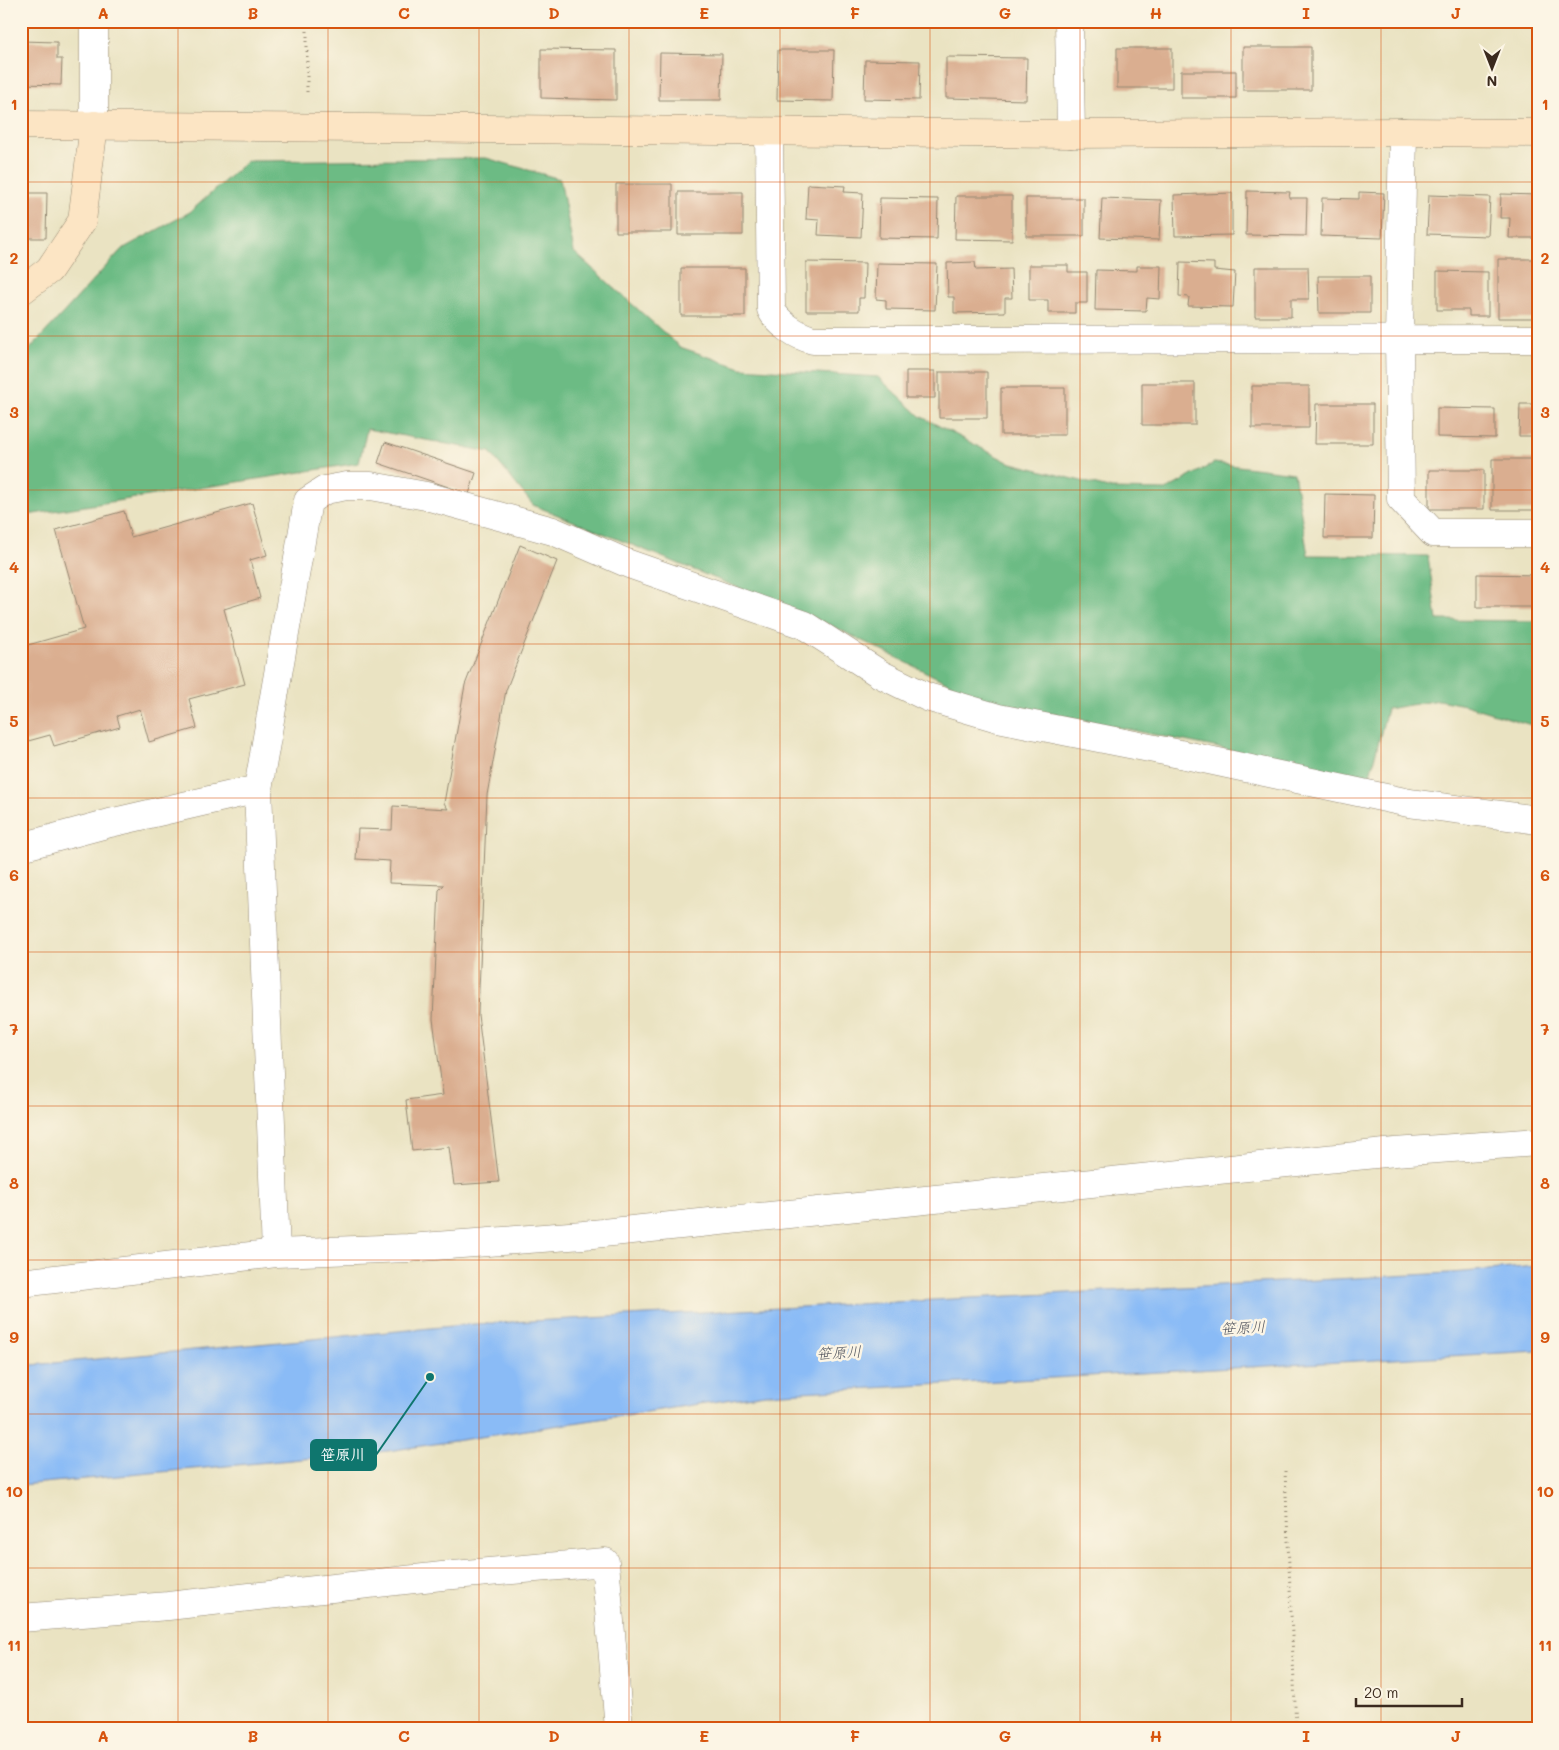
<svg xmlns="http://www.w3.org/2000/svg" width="1559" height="1750" font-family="Mali,'Klee One',sans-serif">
<rect width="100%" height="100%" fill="#fcf5e5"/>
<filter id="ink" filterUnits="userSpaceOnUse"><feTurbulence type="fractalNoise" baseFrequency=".02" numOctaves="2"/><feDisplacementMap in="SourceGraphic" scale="10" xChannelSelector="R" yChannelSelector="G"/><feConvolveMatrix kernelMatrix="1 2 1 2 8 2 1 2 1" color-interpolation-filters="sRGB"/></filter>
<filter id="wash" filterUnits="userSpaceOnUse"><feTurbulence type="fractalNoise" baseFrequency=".0096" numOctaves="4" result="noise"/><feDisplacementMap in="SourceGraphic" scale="20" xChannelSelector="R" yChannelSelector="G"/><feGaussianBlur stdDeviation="1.12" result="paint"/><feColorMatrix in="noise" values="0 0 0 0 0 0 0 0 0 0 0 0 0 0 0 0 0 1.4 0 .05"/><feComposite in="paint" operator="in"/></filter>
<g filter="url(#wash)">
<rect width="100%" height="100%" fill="#eae3c2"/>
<path fill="#6cbb84" stroke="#547251" d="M486,158L560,179L574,252L680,347L741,368L878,377L920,416L1008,462L1112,489L1166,490L1214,463L1294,473L1308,555L1428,556L1437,620L1538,621V727L1465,705L1439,700L1387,709L1369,779L981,699L828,624L533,505L490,452L367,429L359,463L21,516V353L29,350L122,249L190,212L247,161Z"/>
<path fill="#8abbf6" stroke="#62728a" d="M1538,1266V1351L765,1394L388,1451L21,1485V1366L474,1324L1450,1273Z"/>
<g id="blocks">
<path fill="#daae90" d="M21,41L57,42V59H62L61,85L21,84Z
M1243,47H1311V90H1243Z
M1117,48H1172V88H1117Z
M541,49L616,50V100L541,98Z
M778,50H834L833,101L777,100Z
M660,53L722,54L721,100H659Z
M946,57L1027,58L1026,100L946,98Z
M865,60L920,61L919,100L864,99Z
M1181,71H1236V98H1181Z
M616,184H672V232H616Z
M808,184L845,186L844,192L863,193L861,237L818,235L819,220L806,219Z
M1247,191L1290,192L1289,198H1307L1306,236L1246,235Z
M678,192H743V235H678Z
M1359,192L1384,193L1382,238L1321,236L1322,198L1359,199Z
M21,193H47L46,238H21Z
M1232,193V235L1175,236L1174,195Z
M1501,194L1538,195V238H1509L1510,218H1500Z
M1429,195L1490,197L1488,236L1427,234Z
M956,196H1012V240L955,239Z
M880,198L938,199L937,239L879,238Z
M1026,198H1084V236H1026Z
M1102,198L1161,200L1159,240L1100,238Z
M1498,259H1538V318H1498Z
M806,262L865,263L864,298H859V311H806Z
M975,262L976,270L1011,269L1012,298H1005V312L954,313V297H948L947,263Z
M1180,262L1214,263V270L1235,272L1233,307L1188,306L1189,297L1179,296Z
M877,263L937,264L935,310L886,309V300L876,299Z
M1029,265H1068V272H1087V303H1075V313H1048V300H1029Z
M1137,266H1161L1160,299L1147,298L1146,311L1095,310L1096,270L1137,271Z
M1255,267H1308L1309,299H1291V317H1255Z
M681,268H745V316H681Z
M1437,271L1488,272V316H1469V310H1437Z
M1318,276H1370V313H1319Z
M906,371H935V398H906Z
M939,372H987V418H939Z
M1142,383H1195V425H1142Z
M1252,386H1309V428H1252Z
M1001,388H1065V435H1001Z
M1316,404H1373V444H1315Z
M1520,404H1538V436H1519Z
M1437,408L1495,409V438L1437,437Z
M385,442L476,473L469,494L378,463Z
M1492,459H1538V510H1492Z
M1429,470H1484V509H1429Z
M1325,494L1374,495L1373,538H1324Z
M252,503L267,555L250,560L260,598L224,609L245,684L189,699L197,728L149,742L140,709L117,716L120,727L54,746L50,735L21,743V647L84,629L56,530L124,511L131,537Z
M520,545L557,561L506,690L487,795L478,1015L499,1182L454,1185L449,1147L412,1151L406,1100L443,1095L433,1019L439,890L444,885L389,883L390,861L356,859L358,829L392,830L393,806L448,809L444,803L465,685Z
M1477,574L1538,575V607H1477Z"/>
</g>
</g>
<g filter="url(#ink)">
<use href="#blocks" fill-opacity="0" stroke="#928670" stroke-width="1"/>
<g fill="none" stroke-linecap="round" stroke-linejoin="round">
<defs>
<path id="street" d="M1069,21L1071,134
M94,125V21
M769,132L771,309C778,324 798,336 813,340L1538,339
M1403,132L1399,338L1401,499L1433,533H1538
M21,847L110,823L258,789
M276,1253L258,789L308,501L325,490L347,486H371L426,496L553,531L629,564L804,625L880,674L927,697L998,718L1190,756L1409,803L1538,820
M21,1283L276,1253L408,1248L583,1235L1395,1152L1538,1142
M21,1618L168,1606L442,1576L605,1562L619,1729"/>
<path id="secondary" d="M21,125L1071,134L1403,132L1538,133
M21,291L49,270L82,221L94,125"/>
</defs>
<use href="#street" stroke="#928670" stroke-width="29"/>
<use href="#secondary" stroke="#928670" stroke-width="29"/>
<path stroke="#928670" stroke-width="3" stroke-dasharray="1 4" stroke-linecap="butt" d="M307,21V96
M1285,1471L1296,1729"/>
<use href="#street" stroke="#fff" stroke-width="28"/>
<use href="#secondary" stroke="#fce5c4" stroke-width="28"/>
</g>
</g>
<path fill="none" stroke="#d7540e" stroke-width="1" stroke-opacity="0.55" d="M178,21V1729M328,21V1729M479,21V1729M629,21V1729M780,21V1729M930,21V1729M1080,21V1729M1231,21V1729M1381,21V1729M21,182H1538M21,336H1538M21,490H1538M21,644H1538M21,798H1538M21,952H1538M21,1106H1538M21,1260H1538M21,1414H1538M21,1568H1538"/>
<g text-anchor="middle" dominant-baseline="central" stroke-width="5" stroke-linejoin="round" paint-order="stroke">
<g font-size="15" font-style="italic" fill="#53565f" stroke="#fcf5e5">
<text transform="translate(1243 1327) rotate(-3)">笹原川</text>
<text transform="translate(839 1352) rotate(-3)">笹原川</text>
</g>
</g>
<path fill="none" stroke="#0f766e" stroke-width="2" d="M430 1377L376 1455"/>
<circle fill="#0f766e" stroke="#fcf5e5" stroke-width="2" cx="430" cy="1377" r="5"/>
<rect fill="#0f766e" stroke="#0f766e" stroke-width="2" x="311" y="1440" width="65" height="30" rx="5"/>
<g font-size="15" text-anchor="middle" font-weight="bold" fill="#fff">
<text x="343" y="1460">笹原川</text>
</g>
<rect width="1559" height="1750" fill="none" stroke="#fcf5e5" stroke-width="55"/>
<g transform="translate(1492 68) rotate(180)" stroke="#fcf5e5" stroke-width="4" paint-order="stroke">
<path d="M0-4L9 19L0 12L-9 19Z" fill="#3b2a1e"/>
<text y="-8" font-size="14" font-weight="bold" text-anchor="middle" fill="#3b2a1e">N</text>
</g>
<path d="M1356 1698v8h106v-8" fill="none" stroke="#3b2a1e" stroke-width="2.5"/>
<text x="1364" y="1698" font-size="15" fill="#3b2a1e" stroke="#fcf5e5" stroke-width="4" paint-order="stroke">20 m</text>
<rect x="28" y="28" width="1504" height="1694" fill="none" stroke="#d7540e" stroke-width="2"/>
<g font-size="16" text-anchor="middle" font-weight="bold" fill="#d7540e">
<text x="103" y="19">A</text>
<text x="253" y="19">B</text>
<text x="404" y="19">C</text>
<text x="554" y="19">D</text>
<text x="704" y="19">E</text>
<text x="855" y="19">F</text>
<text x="1005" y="19">G</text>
<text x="1156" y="19">H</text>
<text x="1306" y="19">I</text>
<text x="1456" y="19">J</text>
<text x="14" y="110">1</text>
<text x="1545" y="110">1</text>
<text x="14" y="264">2</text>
<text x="1545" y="264">2</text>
<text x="14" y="418">3</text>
<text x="1545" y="418">3</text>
<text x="14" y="573">4</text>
<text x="1545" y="573">4</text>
<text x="14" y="727">5</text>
<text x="1545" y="727">5</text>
<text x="14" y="881">6</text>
<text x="1545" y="881">6</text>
<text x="14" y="1035">7</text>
<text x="1545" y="1035">7</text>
<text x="14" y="1189">8</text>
<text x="1545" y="1189">8</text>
<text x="14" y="1343">9</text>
<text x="1545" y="1343">9</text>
<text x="14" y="1497">10</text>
<text x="1545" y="1497">10</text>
<text x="14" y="1651">11</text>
<text x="1545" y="1651">11</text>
<text x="103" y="1742">A</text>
<text x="253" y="1742">B</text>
<text x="404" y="1742">C</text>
<text x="554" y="1742">D</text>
<text x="704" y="1742">E</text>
<text x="855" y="1742">F</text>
<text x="1005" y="1742">G</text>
<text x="1156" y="1742">H</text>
<text x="1306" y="1742">I</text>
<text x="1456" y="1742">J</text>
</g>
</svg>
